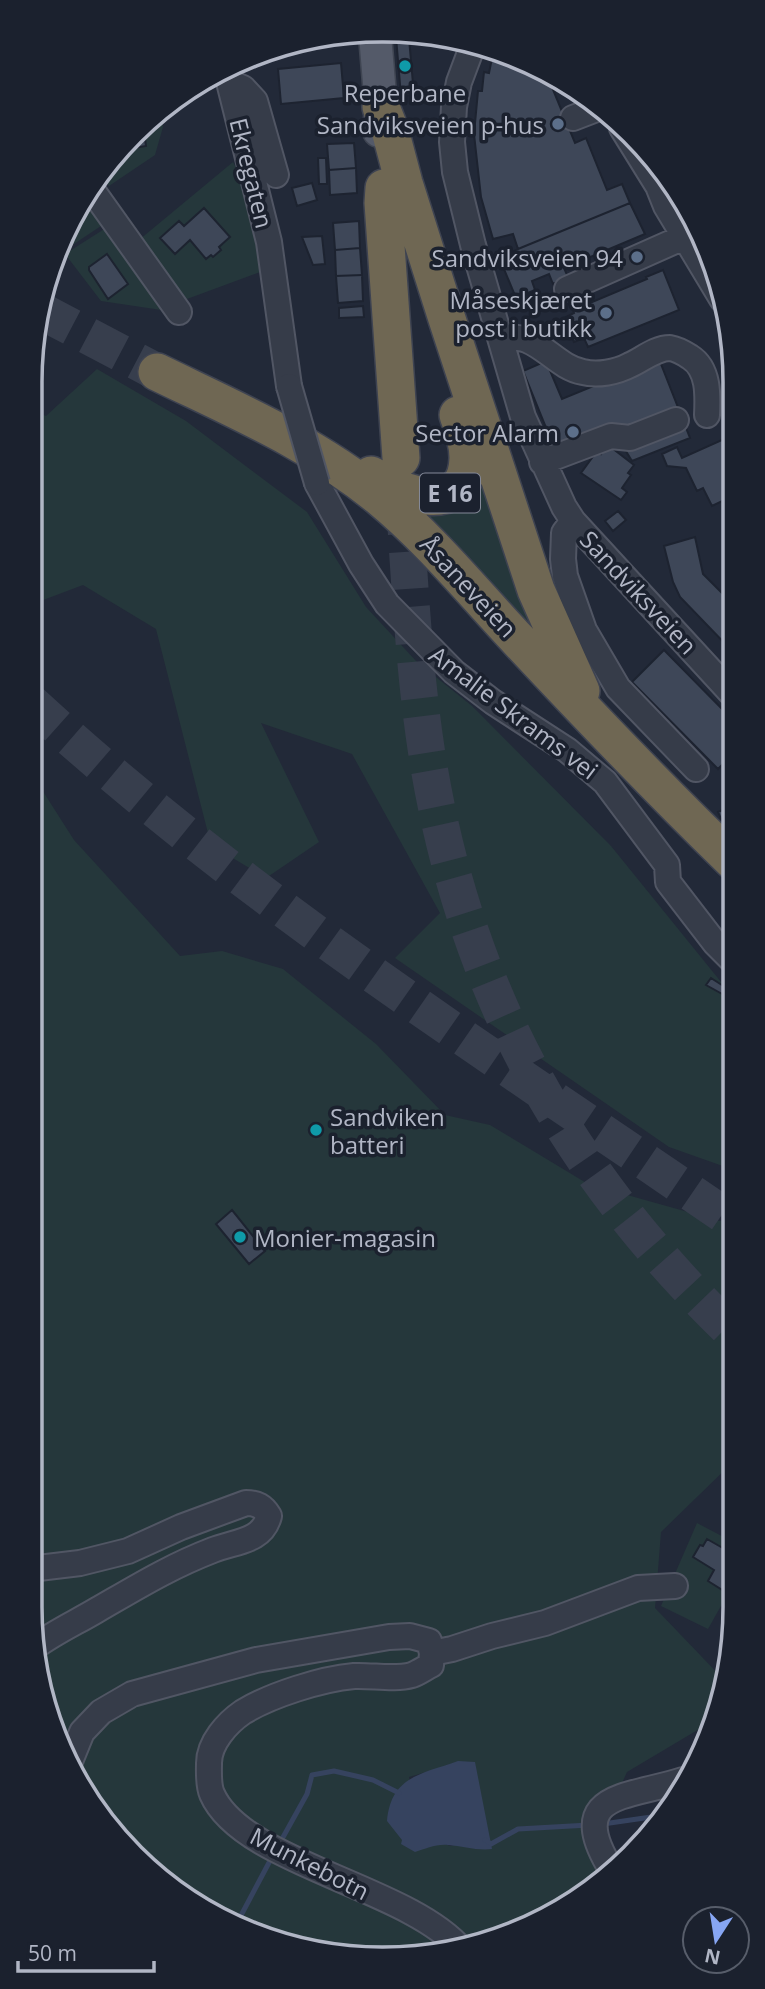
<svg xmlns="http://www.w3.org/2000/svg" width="765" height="1989" font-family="'Open Sans',sans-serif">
<rect width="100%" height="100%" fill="#222938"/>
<path fill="#25373b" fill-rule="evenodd" d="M161,117L163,127L155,155L109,186L100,173L103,167Z
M233,162L242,179L263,271L187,299L139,240Z
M88,199L107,222L65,250L63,248Z
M109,226L168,311L101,301L65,254Z
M97,369L186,421L307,512L366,607L416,661L472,706L611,846L734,998V1170L669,1147L395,958L440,913L352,754L261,723L319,842L266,878L211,845L156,629L83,585L30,605V409L46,416Z
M469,418L553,654L419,510L433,512Z
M30,771L74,840L180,956L222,951L283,969L376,1044L445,1115L490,1125L588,1184L720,1221L734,1216L735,1310L731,1314L735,1319V1460L661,1532L655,1608L725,1681L723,1698L711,1722L627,1772L598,1836L606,1874L578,1900L452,1952L336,1956L206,1912L117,1839L49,1720L30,1606ZM440,1768L464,1843L450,1846L419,1833L409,1777Z
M697,1523L735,1543V1581L708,1629L661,1606Z"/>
<path fill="#36435f" d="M458,1761L475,1762L492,1849C478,1851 462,1846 448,1845C435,1844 426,1849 415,1852L401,1844L402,1840L387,1821C391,1776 422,1774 458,1761Z"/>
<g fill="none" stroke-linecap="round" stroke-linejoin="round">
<path stroke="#36435f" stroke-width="5" d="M603,1824L665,1815
M282,1839L307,1794L312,1775L334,1771L373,1780L399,1793
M485,1840L491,1844L518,1829L589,1825
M237,1923L272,1857"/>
</g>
<path fill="#3e4758" stroke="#1d2330" stroke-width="2" d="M396,37L409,38L414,95L401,96Z
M493,53L504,56L547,75L575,143L586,138L607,190L622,184L630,203L518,249L513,234L493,239L481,197L474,134L478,91H482L484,72L489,73Z
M341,63L344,98L281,104L278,69Z
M144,131L146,146L123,150Z
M354,143L356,168L329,170L327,144Z
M318,158H326L327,184H319Z
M356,168L357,193L330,195L329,170Z
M312,183L317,200L297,206L292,188Z
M630,203L645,234L564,268L568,277L553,284L549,274L532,281L535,290L516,298L499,257Z
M204,208L230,237L219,247L221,250L213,257L211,255L206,259L190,240L175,254L160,238L179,221L184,226Z
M359,221L360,248L335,250L333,223Z
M322,236L325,264L313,265L302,237Z
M360,248L362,275L336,276L335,250Z
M107,254L128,284L108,299L89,270V267Z
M663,270L679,310L588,347L584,338L574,342L564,318L574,313L573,310L647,279L646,277Z
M362,275L363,301L338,303L336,276Z
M363,306L364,317L339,318V308Z
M659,359L690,438L632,461L611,427L555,450L523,371L546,361L562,399Z
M724,439L731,454L725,457L733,472V496L712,506L703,488L697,491L686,468L667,466L662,454L677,447L682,458Z
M608,445L634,465L628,473L631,475L622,488L627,492L621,500L581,473L597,451L601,454Z
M618,511L626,520L613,531L605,521Z
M695,537L703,574L733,604V652L680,597L673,582L664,546Z
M664,650L733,720V754L729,759L733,764L727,770L722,765L718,769L632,682Z
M733,805V830L732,831L726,819L722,821L718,812Z
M711,978L728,989L724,995L706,985Z
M232,1210L265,1251L249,1264L216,1224Z
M707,1539L735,1555V1571L724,1591L708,1581L714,1570L693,1557L700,1545L703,1546Z"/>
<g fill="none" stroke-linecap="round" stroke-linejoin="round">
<path stroke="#373e4d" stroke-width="37" stroke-dasharray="37 18" stroke-linecap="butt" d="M39,310L157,372
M404,497C410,585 414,674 428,761C466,993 567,1173 735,1335
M30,702C245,899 494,1057 734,1222"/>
<defs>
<path id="minor" d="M474,42L459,82L454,107L452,142L455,172L473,245L523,417L564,507L573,521L733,695
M226,70L269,242L289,386
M229,82L243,88L255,101L276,175
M573,118L599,108
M622,128L658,186L666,206L722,299
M92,190L179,312
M567,289L684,237
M500,336C508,337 518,337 527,340C547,348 561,368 583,372C597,376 617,372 630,365C642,360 655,348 670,348C676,349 684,353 690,357C709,369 708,395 707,415
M542,462L611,436L630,438L676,420
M317,483L361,564L387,604L454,672L493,702L567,750L605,782L667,865L668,882L715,943L734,962
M573,521L564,533L563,559L565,576L584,630L618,688L696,769
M30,1569L80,1563L128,1551L181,1527L246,1503C257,1503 263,1506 269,1516C262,1542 236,1541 213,1550C169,1567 137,1587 97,1610C77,1622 55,1632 36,1646
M432,1653L452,1649L492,1636L545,1623L638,1588L675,1586
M71,1759L82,1732L101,1712L132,1694L256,1660L389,1637L410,1636L429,1641L432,1653L431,1665C425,1668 418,1673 412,1675C394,1680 372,1675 354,1676C321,1679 271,1695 243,1712C227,1723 209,1743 209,1763C209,1772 208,1785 212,1794C242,1863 408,1887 461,1949
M611,1869C564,1792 628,1798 683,1780"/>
<path id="major" d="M375,35L381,107L379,131"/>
<path id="highway" d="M381,107L390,130L404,183L447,319L536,590L581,691
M384,188L383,203L401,458
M157,372C233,409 313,443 379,497C431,540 473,592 519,641C589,716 660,790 733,861
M371,475C403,495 466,518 468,458C468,444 463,428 458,415"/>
</defs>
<use href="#minor" stroke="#515664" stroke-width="28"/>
<use href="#major" stroke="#3f4552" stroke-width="35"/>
<use href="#highway" stroke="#3e4351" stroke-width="40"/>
<use href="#minor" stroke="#363c49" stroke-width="24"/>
<use href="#major" stroke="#545a69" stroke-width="32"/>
<use href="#highway" stroke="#6f6753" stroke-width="37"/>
<defs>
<path id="minor-bridge" d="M289,386L317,483"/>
</defs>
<use href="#minor-bridge" stroke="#515664" stroke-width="28" stroke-linecap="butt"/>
<use href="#minor-bridge" stroke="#363c49" stroke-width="24"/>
</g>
<g fill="#0f9aa8" stroke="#1b212e" stroke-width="2.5">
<circle cx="405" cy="66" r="7"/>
<circle cx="316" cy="1130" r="7"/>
<circle cx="240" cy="1237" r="7"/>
</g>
<g fill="#5c6f8a" stroke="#1b212e" stroke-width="2.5">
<circle cx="558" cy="124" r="7"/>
<circle cx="637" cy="257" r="7"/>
<circle cx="606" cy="313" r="7"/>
<circle cx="573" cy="432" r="7"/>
</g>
<g text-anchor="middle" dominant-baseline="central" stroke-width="7" stroke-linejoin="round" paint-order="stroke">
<rect fill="#1b212e" stroke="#848998" stroke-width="2" x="420" y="473.5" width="60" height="39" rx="5"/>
<g font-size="23" font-weight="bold" fill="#b1b6c5">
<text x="450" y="493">E 16</text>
</g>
<g font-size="24" fill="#b1b6c5" stroke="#1b212e" text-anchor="end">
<text x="405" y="92" text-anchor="middle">Reperbane</text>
<text x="544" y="124">Sandviksveien p-hus</text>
<text x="623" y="257">Sandviksveien 94</text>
<text x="592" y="299">Måseskjæret<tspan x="592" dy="28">post i butikk</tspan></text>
<text x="559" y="432">Sector Alarm</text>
<text x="330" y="1116" text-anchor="start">Sandviken<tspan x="330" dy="28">batteri</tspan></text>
<text x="254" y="1237" text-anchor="start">Monier-magasin</text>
</g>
<g font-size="24" fill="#b1b6c5" stroke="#1b212e">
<text transform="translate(252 173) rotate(76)">Ekregaten</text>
<text transform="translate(469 586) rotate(47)">Åsaneveien</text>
<text transform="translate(639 592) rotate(47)">Sandviksveien</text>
<text transform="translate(514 712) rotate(37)">Amalie Skrams vei</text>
<text transform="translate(310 1863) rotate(27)">Munkebotn</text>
</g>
</g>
<path d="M0 0H765V1989H0ZM382 42H383A340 340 0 0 1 723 382V1607A340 340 0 0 1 383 1947H382A340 340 0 0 1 42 1607V382A340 340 0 0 1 382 42Z" fill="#1b212e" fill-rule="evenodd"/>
<path fill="none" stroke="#b1b6c5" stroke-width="3.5" d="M382 42H383A340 340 0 0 1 723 382V1607A340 340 0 0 1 383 1947H382A340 340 0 0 1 42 1607V382A340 340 0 0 1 382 42Z"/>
<g transform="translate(716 1940) rotate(192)"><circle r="33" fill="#1b212e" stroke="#575d6a" stroke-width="2"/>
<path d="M0-5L12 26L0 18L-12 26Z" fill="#87a6f3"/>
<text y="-10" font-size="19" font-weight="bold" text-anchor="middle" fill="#b1b6c5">N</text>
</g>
<path d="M18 1961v10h136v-10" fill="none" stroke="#b1b6c5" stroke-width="3.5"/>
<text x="28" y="1961" font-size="21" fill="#b1b6c5" stroke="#1b212e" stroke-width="5" paint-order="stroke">50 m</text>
</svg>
